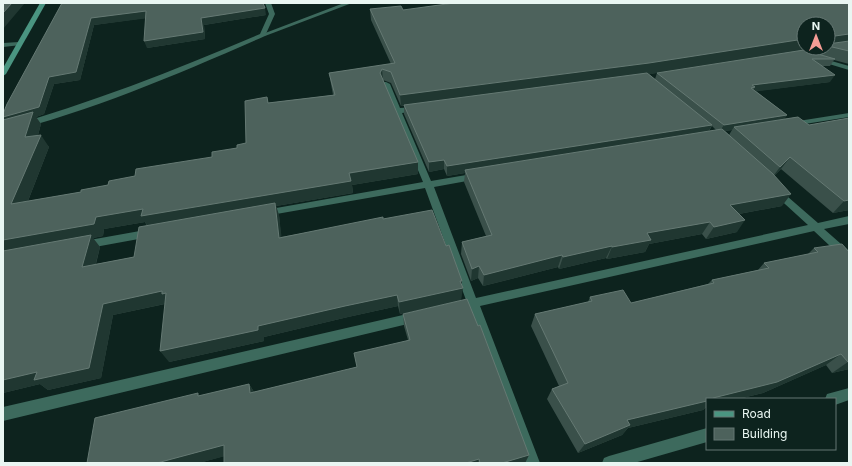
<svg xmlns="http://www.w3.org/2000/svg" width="852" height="466" font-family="Inter,sans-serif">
<rect width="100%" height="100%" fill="#0d231e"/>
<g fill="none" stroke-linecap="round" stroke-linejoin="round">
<path fill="#3d6a5d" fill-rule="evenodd" d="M344,3H352L265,36L260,35Z"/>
<path fill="#3d6a5d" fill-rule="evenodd" d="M265,3H271L275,14L265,36C180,73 93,111 3,133V128C91,103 176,70 260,34L269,14Z
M19,42L21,43V45L3,47V43Z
M849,46V50L798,56L795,54L798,52Z
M821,58L849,66V70L819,61L818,60Z
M383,82H386L390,84L400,108L418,107L422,109L418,111L402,113L431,181L478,173L482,176L478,179L434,187L476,298L808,225L774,194L772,192L777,189L780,190L818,223L849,216V224L824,229L849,251V261L845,260L814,231L480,306L540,463H526L469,309L456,312L452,310L450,307L452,304L466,300L425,188L265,216L260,213L265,210L423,182L382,84Z
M849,113V117L792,126L788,124L792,122Z
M151,229L155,230L156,233L155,236L84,249L80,248L79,245L80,242L84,241Z
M416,312L420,313L422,317L420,321L416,322L3,421V407Z
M849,388V400L835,405V399H825L827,394Z
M707,428V442L634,463H602L604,458L609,456Z"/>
<path fill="#4a9581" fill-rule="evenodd" d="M40,3H46L6,74L3,76V68Z"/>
</g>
<path fill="#3a504a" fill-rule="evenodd" d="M62,3L266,15L204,25L205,39L147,48L145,18L94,25L80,80L54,84L44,114L36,117L41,124L38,135L49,147L28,201L81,192L108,185L135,176L212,157L237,148L246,143L267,97L268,103L333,95L329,73L391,64L371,20L370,9L403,10L849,3V64L834,60L830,66H823L830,82L756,91L787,115L784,119L798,117L849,210L833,213L781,169L774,176L782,206L739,214L737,232L706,239L702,234L649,244L645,252L607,259L606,258L559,269L558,267L483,286L478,278L471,281L461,254L462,242L486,236L464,182L465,173L447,176L444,169L429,172L404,114V106H401L391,83L383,80L418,174L352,185L353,193L276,206L279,215L281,237L383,219L446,246L462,281L461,300L400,314L398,306L348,317L264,337V341L169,362L165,304L113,315L101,378L48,390L40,384L3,393V120ZM828,24V48H822L818,54L657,73L655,79L649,74L797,51L819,48H804ZM712,126L716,130L709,131ZM732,130L729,135L725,131ZM145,222L147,226L134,257L96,264L100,247L93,238L103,236L104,229Z
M814,248L849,252V369L832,373L826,365L763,393L738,399H707V407L705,408L703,410L628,428L622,435L578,453L547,399L552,389L559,386L531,326L535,314L588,302L590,297L631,303L708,284L712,280L758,270L764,263L808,254Z
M403,314L529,455L525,463H224V456L199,463H87L200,396L249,384L254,392L357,367L408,340L404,326Z"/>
<path fill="#203731" d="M12,3H25L3,29V13Z
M265,8L266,15L204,25L205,39L147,48L144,41L201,18Z
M146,11L149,18L94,25L80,80L54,84L44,114L36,117L41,124L34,149L7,125L3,120V117L91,18Z
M849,34V45L828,46V37Z
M804,39V48H819L797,51L645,75L401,106L400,95Z
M382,69L383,80L380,73Z
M835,75L830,82L752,92L755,87L752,85Z
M787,115L782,122L734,127L732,130L719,132L724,125Z
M712,125L707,134L465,170V173L447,176V166Z
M41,135L49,147L22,216L11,204Z
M790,157L781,169L771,179L780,167Z
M444,160V169L429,172V162Z
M418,162V174L352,185L353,193L276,206L279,215L283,249L149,228L145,222L104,229L103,236L93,238L100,247L92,278L3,253V240L96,217Z
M791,194L782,206L722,217L730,205Z
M849,200V210L833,213L844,201Z
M745,220L737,232L706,239L714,227Z
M710,222L702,234L649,244L645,252L607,259L612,247L647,233Z
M612,246L606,258L559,269L563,257Z
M562,255L558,267L483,286L484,275Z
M479,266L478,278L471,281L472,269Z
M462,281V288H463L461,300L400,314L399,302Z
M162,291L166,293L169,303L113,315L101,378L48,390L40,384L3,393V380L103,304Z
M397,295L398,306L348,317L264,337V341L169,362L160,351L258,326L345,306Z
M841,354L826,365L763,393L738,399H712L713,398Z
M848,362H849V369L832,373Z
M249,384L256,395L250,393Z
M707,401V407L705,408L703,410L628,428L622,435L578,453L585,444L627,420Z
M224,445L233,454L199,463H157Z
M529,455L525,463H502Z
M479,459L478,463H466Z"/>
<path fill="#4d625c" stroke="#657973" d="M3,3H12L3,13Z
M62,3H263L265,8L201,18L203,32L144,41L146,11L91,18L76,72L49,77L39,107L3,117V114L7,104Z
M454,3H849V34L828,37V24H804V39L649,63L400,95L391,72L382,69L380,73L418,162L349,173L351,181L141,216L143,209L96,217L94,224L3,240V120L33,112L25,137L41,135L11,204L81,192V190L108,185L109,181L135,176L136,169L212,157V152L237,148V145L246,143L245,101L267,97L268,103L335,95L329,73L395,63L370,9L401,6L403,10Z
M849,41V51L828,46V44Z
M804,50L835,59H812L835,75L752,85L755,87L751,88L787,115L724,125L657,73Z
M647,73L712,125L447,166L444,160L429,162L404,105Z
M798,117L809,125L849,118V200L844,201L790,157L780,167L734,127Z
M722,129L773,174L791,194L730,205L745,220L714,227L710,222L647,233L651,240L612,247V246L563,257L562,255L484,275L479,266L472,269L462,242L492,235L465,170Z
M275,203L279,238L383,217V219L432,210L446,246L449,245L462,281H460L463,288L399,302L397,295L345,306L258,326V330L160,351L166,293L162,294V291L103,304L89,368L34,380L37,372L3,380V251L91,235L82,267L134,257L139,227Z
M842,244L849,252V362H848L841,354L777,382L713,398L714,399H707V401L627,420L630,425L585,444L552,389L568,383L535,314L592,301L590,297L623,290L631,303L714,283L712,280L769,268L764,263L818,252L814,248Z
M467,299L478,326L480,325L529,455L502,463H480L479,459L466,463H224V445L157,463H87L95,418L198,393V396L249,384L250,393L357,367L354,353L410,340L403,314Z"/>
<rect width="852" height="466" fill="none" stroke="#e9f6f2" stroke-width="8"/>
<rect x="706" y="398" width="130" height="52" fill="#0d231e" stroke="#657773"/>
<rect x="714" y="411" width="20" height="6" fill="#4a9581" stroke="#657773"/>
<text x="742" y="418" font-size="12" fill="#e9f6f2">Road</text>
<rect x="714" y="428" width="20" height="12" fill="#4d625c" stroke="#657773"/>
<text x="742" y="438" font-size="12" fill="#e9f6f2">Building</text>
<g transform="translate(816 36)"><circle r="19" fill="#0d231e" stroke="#657773"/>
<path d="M0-3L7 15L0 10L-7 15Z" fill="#f59c95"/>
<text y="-6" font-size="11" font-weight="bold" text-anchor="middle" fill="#e9f6f2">N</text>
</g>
</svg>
